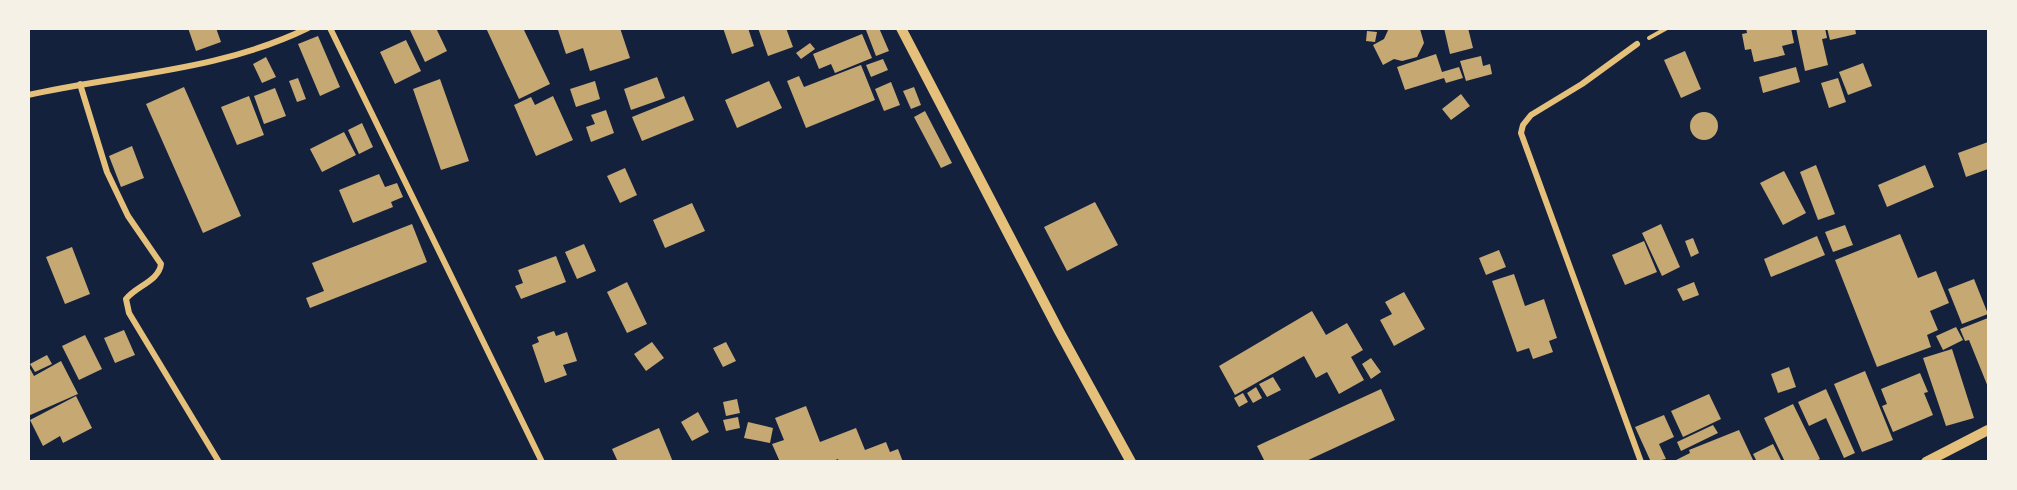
<svg xmlns="http://www.w3.org/2000/svg" width="2017" height="490" font-family="Signika,sans-serif">
<rect width="100%" height="100%" fill="#14213d"/>
<path fill="#c6a872" d="M188,28H216L221,42L196,51Z
M409,28H436L447,51L425,62Z
M486,28H523L550,84L519,99Z
M565,28H620L630,58L590,71L583,48L566,54L558,30Z
M723,28H748L754,46L732,54Z
M758,28H786L793,47L768,56Z
M870,28H879L889,51L876,56L866,30Z
M1389,28L1420,29L1424,43L1417,57L1402,61L1394,59L1383,65L1373,45L1384,39Z
M1444,28H1468L1473,48L1450,54Z
M1746,28H1791L1794,43L1782,46L1785,55L1754,62L1751,49L1745,50L1742,34L1747,33Z
M1796,28H1825L1827,38L1822,39L1828,65L1805,71Z
M1827,28H1855L1856,34L1830,40Z
M1367,31L1377,32L1375,42L1366,41Z
M862,34L872,58L835,73L831,64L819,69L813,54Z
M318,36L340,87L320,96L298,44Z
M406,40L421,71L395,84L380,52Z
M810,43L815,49L801,59L796,53Z
M1685,51L1701,89L1681,98L1664,60Z
M1436,54L1442,72L1459,67L1463,78L1446,83L1444,78L1405,90L1397,67Z
M1481,56L1483,66L1490,64L1492,74L1466,81L1460,61Z
M266,57L276,77L262,83L253,64Z
M883,59L888,70L871,77L866,65Z
M1863,63L1872,86L1848,95L1839,72Z
M861,65L875,100L806,128L787,81L799,76L804,87Z
M1796,67L1800,82L1763,93L1759,77Z
M657,77L665,98L631,110L624,89Z
M298,78L306,99L297,102L289,81Z
M1838,78L1846,102L1829,108L1821,83Z
M440,79L469,161L441,170L413,89Z
M595,81L600,99L576,107L570,89Z
M769,81L782,108L737,128L725,100Z
M891,82L900,105L884,111L875,89Z
M184,87L241,216L203,233L146,104Z
M914,87L921,105L911,109L903,91Z
M275,88L286,116L264,124L254,96Z
M1461,94L1470,106L1451,120L1442,109Z
M249,96L264,135L237,145L221,107Z
M553,96L573,140L536,156L514,105L531,97L535,105Z
M684,96L694,120L642,141L632,117Z
M606,110L614,133L591,142L586,127L595,124L591,115Z
M925,111L952,163L941,168L914,117Z
M1690 126a14 14 0 1 1 28 0a14 14 0 1 1-28 0Z
M362,123L373,147L359,154L348,130Z
M344,132L356,155L322,172L310,149Z
M1988,142V169L1966,177L1958,153Z
M132,146L144,178L121,187L109,156Z
M1816,165L1835,214L1818,220L1800,172Z
M1925,165L1934,187L1887,207L1878,185Z
M625,168L637,195L620,203L607,176Z
M1784,171L1806,213L1783,225L1760,183Z
M379,174L385,187L397,183L403,197L391,202L393,207L353,223L339,190Z
M1095,202L1118,245L1067,271L1044,227Z
M692,203L705,231L665,248L653,220Z
M412,224L427,262L310,308L306,298L324,291L312,263Z
M1661,224L1680,267L1662,276L1642,233Z
M1845,225L1853,245L1833,252L1825,232Z
M1900,234L1918,278L1936,271L1949,303L1930,311L1938,330L1927,335L1931,347L1877,367L1835,260Z
M1817,236L1825,255L1771,277L1764,259Z
M1693,238L1699,253L1691,257L1685,241Z
M1644,241L1657,272L1625,285L1612,255Z
M584,244L596,271L577,279L565,252Z
M72,247L90,294L65,304L46,257Z
M1499,250L1506,267L1486,275L1479,258Z
M556,256L566,282L521,299L515,286L523,283L518,270Z
M1514,274L1525,306L1544,299L1557,338L1549,341L1553,352L1533,359L1529,348L1517,352L1492,281Z
M1974,279L1988,314L1962,324L1948,289Z
M627,282L647,324L627,333L607,292Z
M1694,282L1699,295L1683,301L1677,289Z
M1404,292L1425,329L1394,346L1380,320L1392,314L1385,302Z
M1312,311L1326,335L1347,323L1363,350L1351,357L1364,380L1339,394L1327,372L1316,378L1304,356L1235,395L1219,366Z
M1988,318V387L1969,340L1965,341L1960,329Z
M1956,327L1963,340L1943,350L1936,336Z
M124,330L135,355L115,363L104,338Z
M554,331L556,336L567,332L577,361L563,365L567,375L545,383L532,345L539,342L537,337Z
M85,335L102,369L79,380L62,346Z
M652,342L664,358L646,371L634,354Z
M726,342L736,361L723,367L713,348Z
M1952,349L1974,418L1946,426L1923,358Z
M47,355L52,364L35,372L30,364Z
M1371,358L1381,372L1371,379L1362,364Z
M61,361L78,394L28,416V365L34,376Z
M1789,367L1796,387L1778,393L1771,374Z
M1865,371L1893,440L1862,452L1834,384Z
M1920,373L1928,392L1924,393L1933,415L1893,432L1882,406L1887,404L1881,389Z
M1273,377L1281,390L1267,397L1259,384Z
M1256,387L1262,398L1253,403L1247,393Z
M1381,389L1395,420L1304,462H1265L1257,446Z
M1826,389L1855,453L1844,458L1826,418L1809,426L1798,402Z
M1243,393L1248,402L1239,407L1234,398Z
M1709,394L1721,419L1683,437L1671,411Z
M76,396L92,428L63,443L60,436L43,446L30,420Z
M737,399L740,413L726,416L723,402Z
M1793,404L1820,459L1814,462H1785L1764,418Z
M806,406L820,442L856,428L865,450L886,442L890,452L898,449L903,462H839L838,459L831,462H780L772,444L784,440L775,418Z
M698,412L709,432L692,441L681,422Z
M1664,415L1674,437L1659,444L1666,459L1651,462L1635,427Z
M738,417L740,428L726,431L723,420Z
M748,422L773,428L770,443L744,438Z
M1713,425L1718,433L1681,451L1677,442Z
M659,428L673,462H618L612,449Z
M1739,430L1754,462H1672L1690,453L1689,450Z
M1773,444L1782,462H1757L1753,454Z"/>
<g fill="none" stroke-linecap="round" stroke-linejoin="round">
<path stroke="#e5c07b" stroke-width="4" d="M1649,38L1667,28"/>
<path stroke="#e5c07b" stroke-width="6" d="M330,28L542,462
M1637,44L1582,84L1531,115L1523,125L1521,133L1641,462
M80,84L107,172L128,216L161,264C159,281 136,286 126,299L129,313L219,462
M28,95C122,74 220,71 308,28"/>
<path stroke="#e5c07b" stroke-width="10" d="M901,28L1059,331L1131,462
M1926,462L1988,430"/>
</g>
<rect width="2017" height="490" fill="none" stroke="#f6f1e7" stroke-width="60"/>
</svg>
